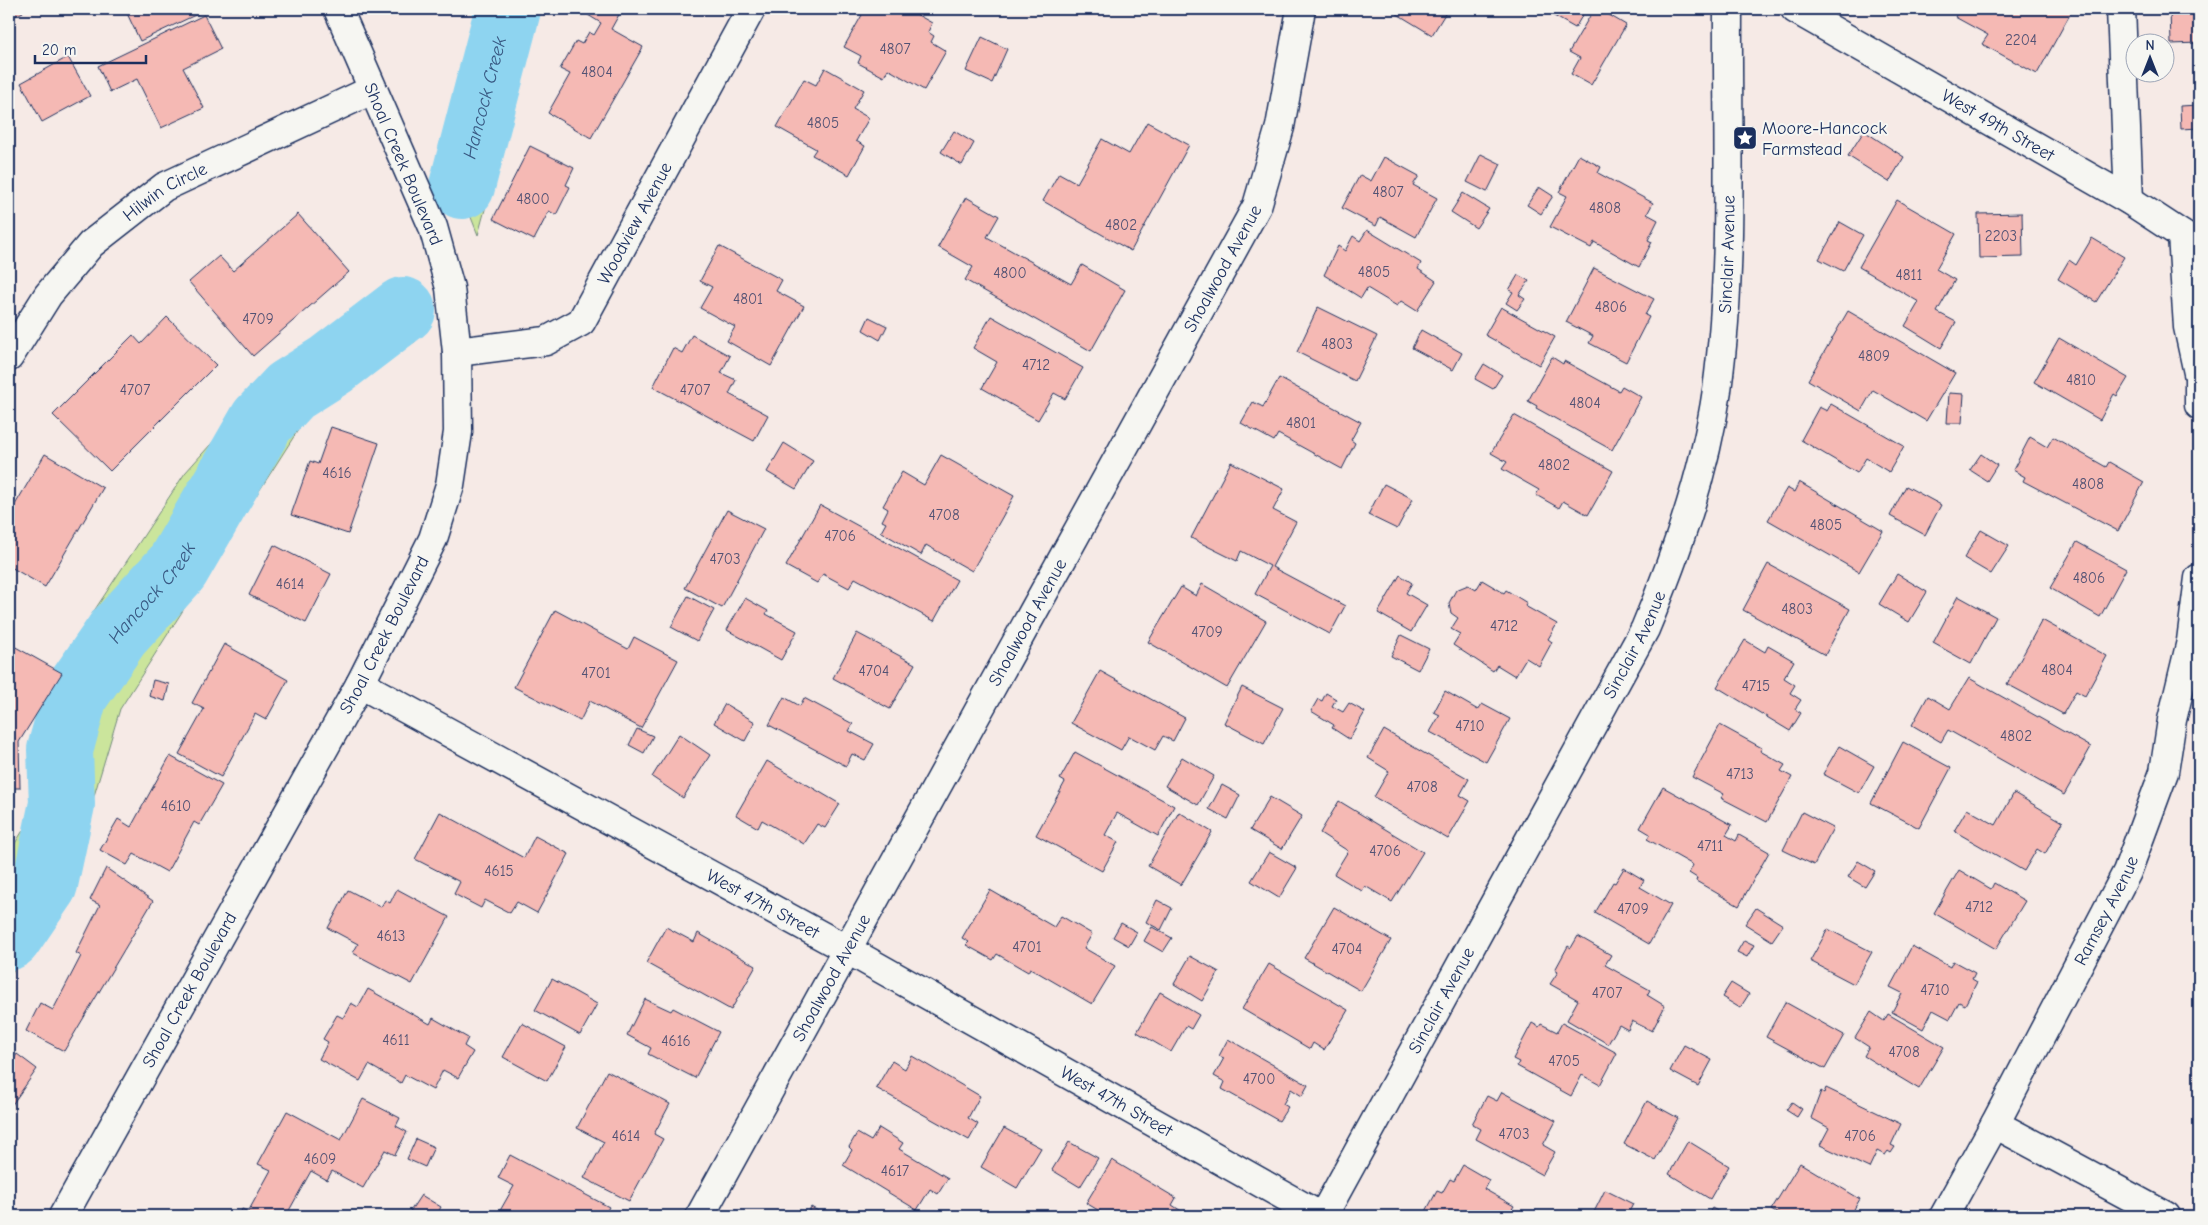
<svg xmlns="http://www.w3.org/2000/svg" width="2208" height="1225" font-family="'Comic Neue',sans-serif">
<rect width="100%" height="100%" fill="#f6eae6"/>
<filter id="ink" filterUnits="userSpaceOnUse"><feTurbulence type="fractalNoise" baseFrequency=".02" numOctaves="2"/><feDisplacementMap in="SourceGraphic" scale="10" xChannelSelector="R" yChannelSelector="G"/><feConvolveMatrix kernelMatrix="1 2 1 2 8 2 1 2 1" color-interpolation-filters="sRGB"/></filter>
<g filter="url(#ink)">
<path fill="#cbe59c" stroke="#738a7d" d="M485,9H540L478,235L442,144L471,69Z
M388,285L416,341L307,416L120,709L79,846L9,978V853L27,824L42,749L90,617L185,473L287,359Z"/>
<g fill="none" stroke-linecap="round" stroke-linejoin="round">
<g stroke="#8ed4f0" stroke-width="66">
<path id="s1" d="M462,186L508,9"/>
<path id="s2" d="M9,937L45,884L62,804L60,750L75,695L118,633L177,568L262,421L290,391L331,365L403,310"/>
</g>
</g>
<path fill="#f5b9b4" stroke="#1b2f5e" d="M9,9H22L23,12L11,18L13,22L9,24Z
M125,9H208L140,41Z
M591,9H617L621,11L611,29L643,47L591,138L548,113L570,74L560,69L576,41L582,44L589,32L594,35L601,23L588,15Z
M858,9H907L932,23L928,32L934,36L931,42L946,51L924,90L888,69L884,77L858,63L861,56L844,47L862,15L857,12Z
M1389,9H1448L1432,35Z
M1548,9H1586L1575,28L1547,12Z
M1594,9H1599L1626,25L1591,85L1571,74L1580,58L1569,52Z
M1959,9H2073L2037,74L1982,44L1988,35L1955,17Z
M2170,9H2199V43L2171,44Z
M204,15L221,49L183,68L204,108L161,128L137,79L110,92L98,66Z
M982,37L1007,49L992,83L966,71Z
M68,57L90,96L42,122L21,83Z
M825,68L864,90L853,109L869,118L856,141L865,146L849,175L812,155L816,149L777,127L804,79L816,85Z
M2199,105V128L2181,129L2180,106Z
M1147,122L1189,145L1131,251L1043,201L1059,173L1077,183L1102,139L1129,154Z
M954,131L974,143L962,165L941,152Z
M1864,131L1904,157L1889,182L1848,156Z
M530,146L574,168L566,185L570,187L556,215L549,211L534,240L493,219Z
M1481,154L1501,164L1487,192L1467,182Z
M1579,155L1601,167L1598,173L1653,203L1647,214L1658,220L1648,240L1652,242L1639,267L1594,242L1591,248L1550,227L1567,196L1559,192Z
M1384,157L1419,176L1413,185L1437,198L1416,237L1380,217L1376,226L1342,208L1360,175L1371,181Z
M1539,187L1553,196L1541,214L1527,205Z
M1463,193L1489,209L1476,228L1451,212Z
M966,197L999,216L987,237L1071,284L1082,265L1125,290L1091,351L965,280L973,267L938,247Z
M1897,200L1956,234L1936,269L1955,280L1937,312L1956,322L1941,348L1905,326L1919,302L1859,267Z
M2022,213L2023,257L1979,258L1978,214Z
M298,214L349,272L253,356L189,282L219,256L233,271Z
M1840,222L1863,235L1843,271L1819,259Z
M1367,230L1421,263L1418,269L1436,281L1417,311L1401,301L1397,306L1367,288L1361,298L1324,275L1338,246L1345,251L1353,236L1360,241Z
M2092,238L2124,257L2096,302L2058,279L2069,260L2076,265Z
M719,246L782,280L776,291L804,306L771,366L727,341L735,327L700,308L712,287L700,281Z
M1594,268L1654,299L1645,315L1649,317L1626,362L1589,343L1593,336L1566,322Z
M1518,275L1529,281L1519,295L1525,299L1517,310L1506,303L1513,292L1509,290Z
M1318,307L1377,336L1355,381L1297,352Z
M1501,307L1555,337L1539,365L1485,335Z
M1848,311L1955,373L1926,421L1873,390L1861,411L1808,380Z
M991,316L1083,368L1065,399L1054,393L1038,420L982,388L997,362L973,348Z
M167,317L216,365L110,471L53,415L133,335L141,344Z
M869,317L887,326L880,340L863,330Z
M1421,330L1462,353L1453,370L1412,348Z
M692,335L730,356L721,373L736,380L729,394L768,415L754,441L653,387L673,348L682,353Z
M2059,338L2128,378L2117,396L2114,394L2100,420L2034,382Z
M1552,357L1563,364L1564,361L1619,391L1622,386L1641,397L1612,450L1536,408L1537,406L1528,401Z
M1484,364L1502,375L1493,389L1475,379Z
M1279,378L1361,422L1351,440L1355,443L1342,469L1278,434L1274,441L1241,423L1253,402L1263,407Z
M1949,393L1964,394L1962,423H1947Z
M1831,404L1904,446L1889,472L1866,458L1857,473L1801,440L1819,407L1827,411Z
M1514,415L1613,471L1588,515L1563,501L1559,508L1536,495L1539,490L1502,469L1507,462L1491,453Z
M331,427L379,443L348,534L291,515L310,461L318,464Z
M2030,437L2047,447L2053,437L2106,467L2109,462L2144,482L2118,531L2023,481L2025,477L2013,470Z
M784,443L813,461L796,489L767,472Z
M45,454L103,488L45,587L9,566V515Z
M1981,454L1997,465L1987,481L1970,470Z
M941,455L1014,496L972,571L926,545L921,555L881,532L886,523L882,521L888,509L883,506L902,472L924,485Z
M1231,462L1284,489L1273,510L1296,522L1272,567L1345,606L1330,634L1255,594L1270,566L1241,551L1237,561L1191,538Z
M1799,482L1883,531L1859,572L1768,520L1787,488L1794,492Z
M1384,484L1413,499L1397,529L1368,515Z
M1906,486L1941,505L1925,535L1890,516Z
M820,505L957,580L934,621L855,578L849,588L823,574L817,583L786,566Z
M727,510L764,529L722,608L685,588Z
M1981,530L2009,546L1991,574L1964,558Z
M2077,542L2126,569L2100,617L2050,588Z
M274,545L331,574L306,623L249,595Z
M1768,564L1850,609L1825,655L1743,610Z
M1897,574L1927,592L1909,622L1879,604Z
M1400,575L1412,583L1406,593L1427,605L1411,632L1378,613Z
M1482,580L1504,593L1506,590L1527,603L1525,606L1557,624L1548,639L1552,642L1539,666L1526,658L1515,676L1497,665L1493,671L1453,645L1460,634L1451,629L1458,618L1451,613L1449,603L1456,590L1468,585L1476,590Z
M1202,584L1266,621L1227,688L1148,642L1181,587L1196,596Z
M688,596L714,610L697,641L671,627Z
M1958,596L1996,617L1971,664L1933,643Z
M745,598L768,611L766,614L797,631L781,660L727,630Z
M555,610L628,649L634,637L678,660L641,728L590,701L580,721L514,687Z
M2042,620L2107,656L2085,696L2076,691L2063,714L2007,684Z
M857,633L915,664L890,709L833,678Z
M1401,635L1429,649L1418,670L1391,656Z
M1745,640L1765,652L1768,646L1794,661L1784,678L1795,685L1790,693L1801,700L1795,709L1801,713L1790,731L1717,687Z
M224,644L288,680L266,720L255,714L221,777L179,754L204,709L192,703Z
M12,645L62,673L19,742L20,788H9V650Z
M1100,671L1185,718L1173,741L1163,736L1155,750L1129,736L1121,750L1071,723Z
M1969,678L2091,747L2064,795L1948,730L1941,742L1912,725L1928,696L1950,709Z
M153,680L169,684L165,701L149,696Z
M1242,687L1283,708L1264,744L1224,723Z
M1445,691L1478,710L1482,704L1510,719L1486,762L1430,732L1440,715L1434,712Z
M1326,693L1336,699L1332,706L1343,712L1349,703L1365,712L1349,739L1332,728L1334,725L1311,711L1318,699L1322,701Z
M784,697L800,706L804,698L853,724L849,731L874,744L865,760L852,754L846,766L769,725Z
M725,704L755,722L745,741L714,723Z
M1720,725L1762,748L1760,751L1785,765L1781,771L1792,777L1767,822L1721,798L1724,794L1692,777Z
M637,729L653,736L644,753L629,745Z
M1384,730L1469,779L1460,795L1470,801L1448,839L1374,797L1389,771L1368,758Z
M679,734L710,755L683,798L652,777Z
M1903,742L1951,768L1919,828L1871,803Z
M1839,746L1874,766L1859,793L1823,774Z
M1075,752L1174,806L1158,836L1117,813L1105,835L1118,842L1102,871L1036,835L1065,782L1060,779Z
M170,756L222,785L199,825L194,822L167,872L134,854L127,865L100,850L118,819L131,827Z
M1182,757L1214,776L1198,805L1165,786Z
M767,761L840,804L825,828L817,824L804,844L762,820L758,828L736,815Z
M1222,785L1240,795L1228,819L1209,809Z
M1663,787L1732,825L1726,835L1736,841L1739,835L1769,852L1739,906L1696,881L1697,878L1689,873L1693,865L1647,839L1650,834L1640,828Z
M2014,793L2063,822L2045,854L2037,849L2024,871L1954,831L1967,809L1996,825Z
M1270,797L1302,816L1282,849L1250,830Z
M1339,801L1423,852L1392,902L1365,886L1362,891L1334,874L1348,851L1320,833Z
M440,812L524,858L535,836L569,854L537,913L517,902L510,913L485,900L481,908L454,894L460,882L415,859Z
M1179,812L1212,832L1181,885L1148,866Z
M1802,812L1833,828L1814,865L1783,850Z
M1269,852L1297,868L1279,898L1251,881Z
M1858,861L1875,871L1865,887L1848,877Z
M106,868L153,901L64,1051L26,1031L40,1003L53,1010L81,956L76,953L100,905L90,900Z
M1624,868L1644,880L1640,887L1671,905L1649,944L1595,913L1613,882L1615,883Z
M1959,870L1991,889L1994,883L2025,901L1996,949L1934,913Z
M397,889L449,917L412,984L353,953L358,944L328,928L348,890L381,907L385,900L390,903Z
M990,890L1054,927L1061,916L1092,934L1084,948L1115,966L1092,1004L1030,968L1028,972L997,954L993,960L966,945L969,942L962,938Z
M1157,900L1172,908L1161,930L1146,922Z
M1334,907L1391,940L1361,991L1304,958Z
M1756,908L1783,925L1772,941L1745,924Z
M1121,923L1137,932L1129,946L1113,937Z
M666,927L694,942L698,933L756,966L731,1010L646,963Z
M1152,927L1172,938L1163,952L1144,941Z
M1828,929L1872,952L1854,984L1810,961Z
M1578,936L1611,955L1605,965L1650,990L1647,995L1665,1006L1652,1031L1632,1021L1628,1030L1619,1025L1608,1044L1567,1020L1578,1000L1550,984L1558,972L1555,970L1568,946L1571,948Z
M1744,940L1754,945L1747,957L1737,952Z
M1912,946L1950,967L1953,961L1975,973L1972,979L1977,982L1965,1005L1959,1002L1950,1019L1933,1010L1923,1029L1892,1012L1902,993L1890,987Z
M1190,956L1219,972L1202,1001L1174,984Z
M1269,964L1348,1010L1324,1050L1313,1043L1310,1049L1242,1009Z
M552,979L597,1004L580,1035L535,1010Z
M1731,983L1749,994L1740,1008L1722,997Z
M368,989L430,1024L433,1018L468,1038L464,1046L473,1052L458,1078L443,1070L433,1090L405,1075L401,1083L369,1065L360,1081L319,1059L328,1042L323,1039L337,1015L343,1018L351,1003L358,1007Z
M1160,992L1199,1015L1191,1029L1186,1026L1171,1052L1137,1032Z
M645,999L671,1011L673,1008L719,1032L695,1078L648,1054L651,1048L627,1035Z
M1785,1002L1844,1035L1825,1069L1766,1037Z
M1871,1012L1884,1021L1888,1014L1944,1047L1919,1089L1864,1056L1869,1047L1855,1038Z
M522,1023L566,1047L547,1081L503,1057Z
M1532,1023L1539,1027L1541,1024L1557,1032L1562,1023L1617,1053L1600,1085L1582,1075L1571,1096L1517,1066L1519,1062L1513,1059Z
M1228,1039L1308,1085L1302,1096L1291,1089L1283,1104L1288,1107L1279,1121L1222,1089L1225,1082L1214,1076L1224,1058L1219,1056Z
M1684,1045L1712,1060L1698,1086L1670,1071Z
M17,1054L37,1069L9,1109V1066Z
M912,1056L980,1096L968,1118L978,1124L969,1140L876,1088L892,1061L905,1069Z
M607,1071L670,1104L654,1134L663,1139L629,1201L584,1178L604,1142L577,1128Z
M1826,1088L1901,1124L1891,1145L1895,1147L1891,1153L1888,1151L1885,1155L1877,1151L1869,1168L1820,1145L1829,1128L1811,1118L1821,1091L1824,1093Z
M1502,1092L1556,1121L1543,1145L1555,1152L1542,1175L1476,1139L1481,1129L1472,1124L1487,1096L1497,1101Z
M363,1099L400,1118L396,1126L407,1132L395,1155L385,1150L363,1188L332,1171L327,1180L311,1171L286,1216H239L242,1209L248,1212L271,1170L258,1164L287,1111L341,1140Z
M1647,1101L1678,1118L1655,1160L1624,1144Z
M1792,1102L1802,1109L1797,1117L1786,1110Z
M879,1128L903,1143L899,1149L948,1178L938,1194L930,1189L917,1210L843,1165L852,1150L849,1147L857,1133L871,1141Z
M1004,1128L1041,1148L1017,1188L981,1167Z
M416,1139L434,1147L425,1167L407,1159Z
M1688,1141L1729,1166L1710,1199L1669,1174Z
M1069,1142L1098,1158L1080,1187L1052,1170Z
M510,1155L609,1207L604,1216H497L514,1186L498,1178Z
M1112,1160L1176,1198L1172,1205L1189,1216H1108L1086,1203Z
M1800,1163L1860,1199L1850,1216H1782L1771,1210Z
M1463,1165L1489,1180L1484,1189L1514,1206L1508,1216H1431L1425,1213L1437,1191L1442,1193L1450,1179L1454,1181Z
M1605,1190L1633,1204L1627,1216H1592Z
M421,1195L441,1207L436,1216H414L409,1213Z
M811,1207L827,1216H806Z
M1712,1208L1726,1216H1707Z"/>
<g fill="none" stroke-linecap="round" stroke-linejoin="round">
<defs>
<g id="minor">
<path id="s3" d="M1795,9L2129,200L2199,246"/>
<path d="M2121,9L2129,200"/>
<path d="M2182,235L2188,327L2198,373"/>
<path id="s4" d="M457,352L546,341L581,322L751,9"/>
<path id="s5" d="M9,357L48,295L91,244L164,187L372,90"/>
<path d="M2199,371V405"/>
<path id="s6" d="M360,684L846,949L1320,1216"/>
<path d="M1995,1124L2166,1216"/>
<path id="s7" d="M63,1216L360,684L433,539L450,485L458,432L457,352L450,288L433,227L338,9"/>
<path id="s8" d="M700,1216L1257,206L1280,127L1301,9"/>
<path id="s9" d="M1323,1216L1645,629C1677,553 1705,473 1717,390C1734,265 1727,135 1728,9"/>
<path id="s10" d="M1944,1216L1995,1124L2127,872L2164,772L2172,720L2191,641L2199,578"/>
</g>
</defs>
<use href="#minor" stroke="#1b2f5e" stroke-width="31"/>
<use href="#minor" stroke="#f6f6f2" stroke-width="28"/>
</g>
</g>
<defs>
<symbol id="sight-square" viewBox="-11 -11 22 22"><rect x="-9" y="-9" width="18" height="18" rx="4" fill="#1b2f5e" stroke="#f6f6f2"/><path d="M0-6L1.8-2.2L6-1.7L2.9 1.2L3.7 5.4L0 3.3L-3.7 5.4L-2.9 1.2L-6-1.7L-1.8-2.2Z" fill="#fff"/></symbol>
</defs>
<g fill-rule="evenodd">
<use href="#sight-square" x="1731" y="124" width="28" height="28"/>
</g>
<g text-anchor="middle" dominant-baseline="central" stroke-width="4" stroke-linejoin="round" paint-order="stroke">
<g font-size="15" fill="#525274">
<text x="2021" y="40">2204</text>
<text x="895" y="49">4807</text>
<text x="597" y="72">4804</text>
<text x="823" y="123">4805</text>
<text x="1388" y="192">4807</text>
<text x="533" y="199">4800</text>
<text x="1605" y="208">4808</text>
<text x="1121" y="225">4802</text>
<text x="2001" y="236">2203</text>
<text x="1374" y="272">4805</text>
<text x="1010" y="273">4800</text>
<text x="1909" y="275">4811</text>
<text x="748" y="299">4801</text>
<text x="1611" y="307">4806</text>
<text x="258" y="319">4709</text>
<text x="1337" y="344">4803</text>
<text x="1874" y="356">4809</text>
<text x="1036" y="365">4712</text>
<text x="2081" y="380">4810</text>
<text x="135" y="390">4707</text>
<text x="695" y="390">4707</text>
<text x="1585" y="403">4804</text>
<text x="1301" y="423">4801</text>
<text x="1554" y="465">4802</text>
<text x="337" y="473">4616</text>
<text x="2088" y="484">4808</text>
<text x="944" y="515">4708</text>
<text x="1826" y="525">4805</text>
<text x="840" y="536">4706</text>
<text x="725" y="559">4703</text>
<text x="2089" y="578">4806</text>
<text x="290" y="584">4614</text>
<text x="1797" y="609">4803</text>
<text x="1504" y="626">4712</text>
<text x="1207" y="632">4709</text>
<text x="2057" y="670">4804</text>
<text x="874" y="671">4704</text>
<text x="596" y="673">4701</text>
<text x="1756" y="686">4715</text>
<text x="1470" y="726">4710</text>
<text x="2016" y="736">4802</text>
<text x="1740" y="774">4713</text>
<text x="1422" y="787">4708</text>
<text x="176" y="806">4610</text>
<text x="1710" y="846">4711</text>
<text x="1385" y="851">4706</text>
<text x="499" y="871">4615</text>
<text x="1979" y="907">4712</text>
<text x="1633" y="909">4709</text>
<text x="391" y="936">4613</text>
<text x="1027" y="947">4701</text>
<text x="1347" y="949">4704</text>
<text x="1935" y="990">4710</text>
<text x="1607" y="993">4707</text>
<text x="396" y="1040">4611</text>
<text x="676" y="1041">4616</text>
<text x="1904" y="1052">4708</text>
<text x="1564" y="1061">4705</text>
<text x="1259" y="1079">4700</text>
<text x="1514" y="1134">4703</text>
<text x="626" y="1136">4614</text>
<text x="1860" y="1136">4706</text>
<text x="320" y="1159">4609</text>
<text x="895" y="1171">4617</text>
</g>
<g font-size="18" fill="#1b2f5e" stroke="#f6f6f2">
<text stroke="none"><textPath href="#s3" startOffset="234">West 49th Street</textPath></text>
<text transform="translate(403 164) rotate(67)">Shoal Creek Boulevard</text>
<text stroke="none"><textPath href="#s5" startOffset="231">Hilwin Circle</textPath></text>
<text stroke="none"><textPath href="#s4" startOffset="242">Woodview Avenue</textPath></text>
<text stroke="none"><textPath href="#s9" startOffset="1056">Sinclair Avenue</textPath></text>
<text stroke="none"><textPath href="#s8" startOffset="1082">Shoalwood Avenue</textPath></text>
<text stroke="none"><textPath href="#s8" startOffset="678">Shoalwood Avenue</textPath></text>
<text stroke="none"><textPath href="#s7" startOffset="664">Shoal Creek Boulevard</textPath></text>
<text stroke="none"><textPath href="#s9" startOffset="651">Sinclair Avenue</textPath></text>
<text stroke="none"><textPath href="#s6" startOffset="459">West 47th Street</textPath></text>
<text stroke="none"><textPath href="#s10" startOffset="346">Ramsey Avenue</textPath></text>
<text stroke="none"><textPath href="#s8" startOffset="272">Shoalwood Avenue</textPath></text>
<text stroke="none"><textPath href="#s7" startOffset="259">Shoal Creek Boulevard</textPath></text>
<text stroke="none"><textPath href="#s9" startOffset="246">Sinclair Avenue</textPath></text>
<text stroke="none"><textPath href="#s6" startOffset="864">West 47th Street</textPath></text>
</g>
<g font-size="18" fill="#1b2f5e" stroke="#f6f6f2" text-anchor="start">
<text x="1762" y="128">Moore-Hancock<tspan x="1762" dy="21">Farmstead</tspan></text>
</g>
<g font-size="19" font-style="italic" fill="#385882" stroke="#f6f6f2">
<text stroke="none"><textPath href="#s1" startOffset="91">Hancock Creek</textPath></text>
<text stroke="none"><textPath href="#s2" startOffset="385">Hancock Creek</textPath></text>
</g>
</g>
<rect width="2208" height="1225" fill="none" stroke="#f6f6f2" stroke-width="30"/>
<rect x="15" y="15" width="2178" height="1195" fill="none" stroke="#1b2f5e" stroke-width="2" filter="url(#ink)"/>
<g transform="translate(2150 58)"><circle r="24" fill="#f6f6f2" stroke="#9ea6b7"/>
<path d="M0-4L9 19L0 12L-9 19Z" fill="#1b2f5e"/>
<text y="-8" font-size="14" font-weight="bold" text-anchor="middle" fill="#1b2f5e">N</text>
</g>
<path d="M35 55v8h111v-8" fill="none" stroke="#1b2f5e" stroke-width="2.5"/>
<text x="42" y="55" font-size="15" fill="#1b2f5e" stroke="#f6f6f2" stroke-width="4" paint-order="stroke">20 m</text>
</svg>
